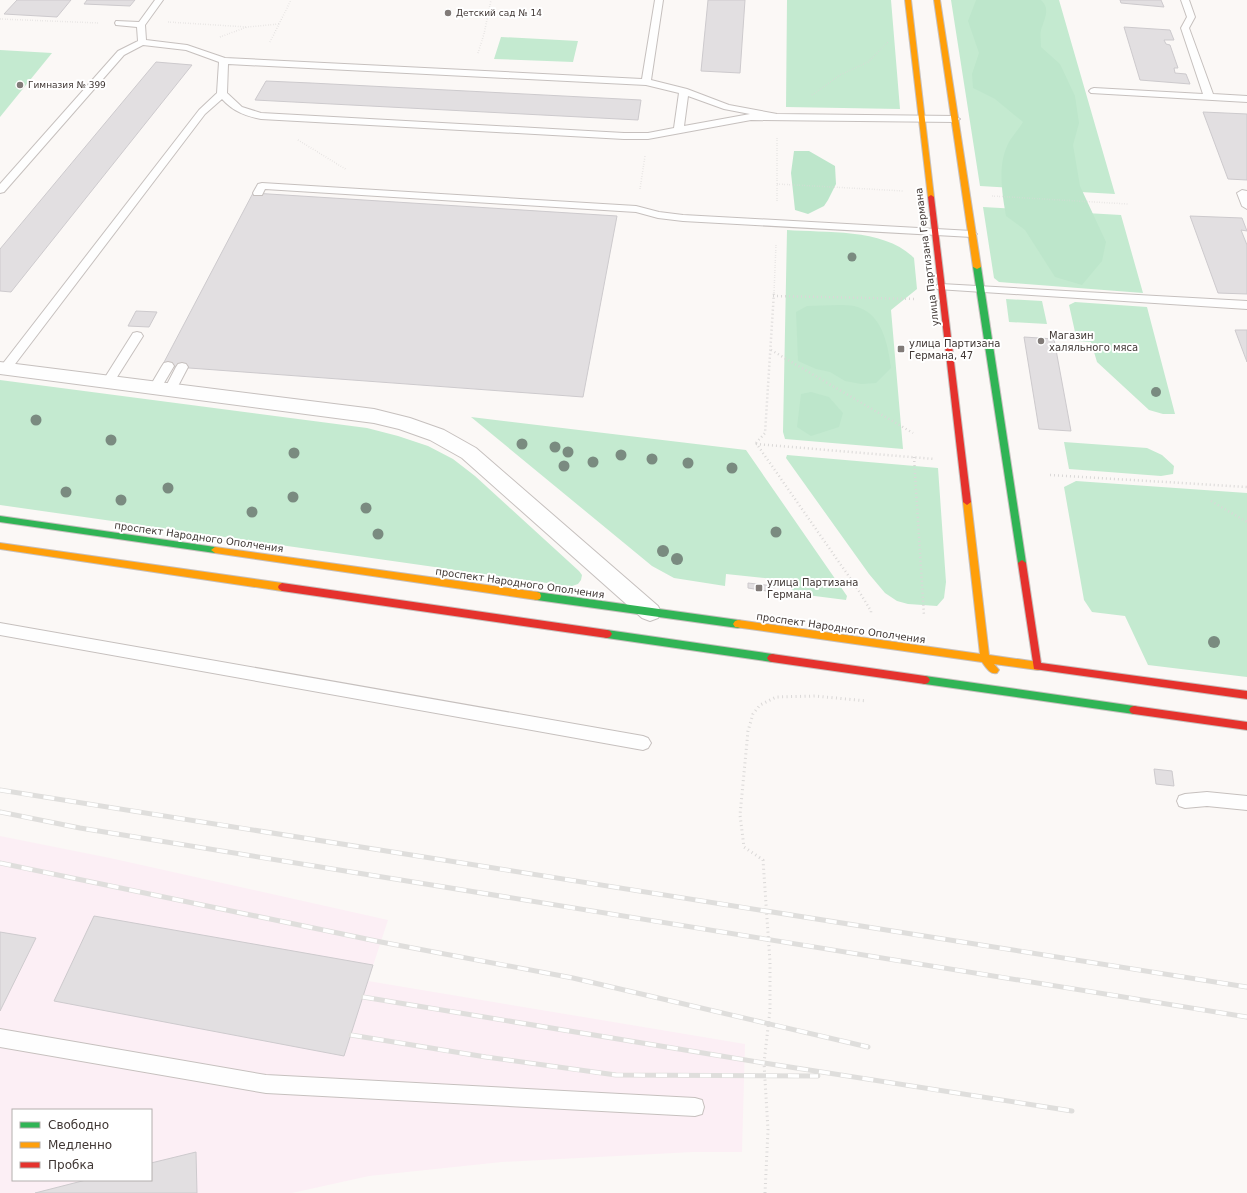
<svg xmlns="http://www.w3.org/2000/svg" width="1247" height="1193" font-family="'DejaVu Sans',sans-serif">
<rect width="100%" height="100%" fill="#fbf8f6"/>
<path fill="#fceff5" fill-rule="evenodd" d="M0,836L110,858L388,920L368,981L745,1044L742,1152H693L502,1162L369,1176L292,1193H0ZM13,1110H151V1180H13Z"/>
<path fill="#c4ead0" d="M787,0H891L900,109L786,107Z
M951,0H1059L1115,194L980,186Z
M501,37L578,41L573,62L494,59Z
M0,50L52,53L0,117Z
M983,207L1121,215L1143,293L999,282L994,278Z
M787,230C826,233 885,228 914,258L917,289L891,310L903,449L785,439L783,432Z
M1006,299L1042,301L1047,324L1009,322Z
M1075,302L1147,307L1175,414H1163L1149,410L1097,362L1091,342L1077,341L1069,305Z
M0,380L367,428L398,436L428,446L453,459L475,476L579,571L582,575L581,580L578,584L572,586L561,585L0,505Z
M471,417L746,450L847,596L846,600L791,593L793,581L726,574L725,586L674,578L652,566Z
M1064,442L1147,448L1162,455L1174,466L1173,474L1161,476L1069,469Z
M787,455L938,468L946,582L944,598L937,606L908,604L897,601L885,593L869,574L786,458Z
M1076,481L1247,493V677L1148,665L1125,616L1092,612L1084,600L1064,487Z"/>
<path fill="#bde6cb" d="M976,0H1041C1051,9 1044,19 1041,30C1040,35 1041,41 1041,47L1060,64L1075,96L1079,123L1073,145L1080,186L1106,242L1102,261L1082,285L1055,277L1025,230L1006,216C1002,193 997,164 1009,142C1013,135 1019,129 1023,122L995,99L973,88L972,74L979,53L968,21Z
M794,151H809L835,166L836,184L828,200L824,206L808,214L795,210L791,173Z
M807,306C821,306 840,304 854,306C882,312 888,344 891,368L876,383L861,384L845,381L830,372L816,369L798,361L796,312Z
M811,392L829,397L843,413L839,427L811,436L797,427L801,394Z"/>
<path fill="#e2dfe1" stroke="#cdcacd" d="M17,0H71L57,17L4,14Z
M87,0H135L130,6L84,4Z
M708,0H745L740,73L701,71Z
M1120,0H1161L1164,7L1121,3Z
M1124,27L1170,30L1174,40H1164L1166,44L1170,45L1178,68H1174L1175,73L1186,74L1190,84L1140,80Z
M156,62L192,65L11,292L0,291V249Z
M266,81L311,83L641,100L638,120L255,100Z
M1203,112L1247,114V180L1228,179Z
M253,193L617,216L583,397L162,366Z
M1190,216L1242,218L1247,231L1241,230L1247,245V294L1218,293Z
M136,311L157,312L149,327L128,326Z
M1235,330H1247V362Z
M1024,337L1054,339L1071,431L1039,429Z
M748,583L774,586L773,592L748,588Z
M1154,769L1172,771L1174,786L1156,784Z
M94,916L373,965L344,1056L54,1001Z
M0,932L36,938L0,1011Z
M196,1152L197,1193H35L86,1180H151V1163Z"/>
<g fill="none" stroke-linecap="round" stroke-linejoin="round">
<defs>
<path id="lane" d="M155,0H163L145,25L146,40L187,45L225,58L642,79L655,0H663L651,80L687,89L729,105L777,114L955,116L960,119L955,122L751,120L648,139H624L261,119C245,116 233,111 222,99L205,114L9,372H1V366L199,110L217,93L219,62L186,50L143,45L124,55L4,192L0,193V184L118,51L138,41L137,27L116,25L115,23L116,21L139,22ZM228,64L646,85L679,93L674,128L648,133H624L261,113L242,107L227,93ZM688,96L724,109L750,114L684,126Z
M1181,0H1189L1195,17L1189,28L1213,94L1247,96V102L1091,93L1089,91L1091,89L1094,88L1203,94L1181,28L1187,17Z
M262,183L636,206L659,212L683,215L972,231L977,234L972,237L683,221L658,218L636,212L265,189L262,195H254L253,193L258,184Z
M1242,190L1247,191V209L1242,206L1237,193Z
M941,284L1247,301V309L937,289L935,287L937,285Z
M137,332L141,333L143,336L112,385H104L102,382L104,379L133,333Z
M168,362L172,363L174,366L161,388L159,391H151L149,388L162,366L164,363Z
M182,363L186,364L188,367L176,390L174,393L170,394L166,393L164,390L176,367L178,364Z
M0,623L643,736L648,738L651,743L648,748L643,750L0,635Z
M1207,792L1247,796V810L1207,806L1185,808L1179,806L1177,801L1179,796L1185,794Z
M0,1029L266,1075L695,1098L702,1100L704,1107L702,1114L695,1116L266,1093L0,1047Z"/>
<path id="street" d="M0,362L374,409L410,418L444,430L476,448L658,606L661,612L658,618L650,621L642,618L462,458L430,440L399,429L374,423L0,374Z"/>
<path id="fast" d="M975,265H977L981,267L1026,563L1022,566L1018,563L973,267Z
M0,516L215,547L219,550L215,553L0,522Z
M537,592L738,620L741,621L743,624L741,627L738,628L537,600L534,599L533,596L534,593Z
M607,630L772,654L775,655L777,658L775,661L772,662L607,638L604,637L602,634L604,631Z
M925,676L1134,706L1137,707L1139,710L1137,713L1134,714L925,684L922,683L920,680L922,677Z"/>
<path id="slow" d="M905,0H911L934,197L931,199L928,197Z
M934,0H940L981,267L977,269L973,267Z
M967,499L971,502L989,655L1038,662L1041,663L1043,666L1041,669L1038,670L994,664L999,670L997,673C990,675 986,667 982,662L735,627L733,624L735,621L738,620L980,654L963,502Z
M0,543L282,583L285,585L286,587L285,589L282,591L0,549Z
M215,547L537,592L540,593L541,596L540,599L537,600L215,553L211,550Z"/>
<path id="jam" d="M931,195L934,197L971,502L967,505L963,502L928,197Z
M1022,560L1026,563L1041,663L1247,691V699L1034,669L1018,563Z
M282,583L607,630L610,631L612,634L610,637L607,638L282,591L279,589L278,587L279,585Z
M772,654L925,676L928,677L930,680L928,683L925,684L772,662L769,661L767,658L769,655Z
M1134,706L1247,722V730L1134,714L1131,713L1129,710L1131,707Z"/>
</defs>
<use href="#lane" stroke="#c6c0be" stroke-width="2"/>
<use href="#street" stroke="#c6c0be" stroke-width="2"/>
<use href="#fast" stroke="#c6c0be" stroke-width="2"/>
<use href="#slow" stroke="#c6c0be" stroke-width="2"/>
<use href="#jam" stroke="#c6c0be" stroke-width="2"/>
<path stroke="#dad8d7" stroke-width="1.5" stroke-dasharray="0.5 2" stroke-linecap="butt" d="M0,19L99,23
M168,22L247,27
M220,37L247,27L279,24
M270,42L291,0
M478,53L484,34L491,0
M812,95L840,75L868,62L888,42
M777,138V203
M298,140L347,170
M777,184L904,191
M640,189L645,156
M992,196L1128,204
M774,293L776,244"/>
<path stroke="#dad8d7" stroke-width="2.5" stroke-dasharray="1 3" stroke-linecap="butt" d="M773,296L916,299
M771,350L913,433
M756,443L765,433L774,292
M756,443L857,588L871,611V615
M756,444L934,459
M914,457L924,616
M1050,475L1247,487
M1211,501L1247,522"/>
<path stroke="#dad8d7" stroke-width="3" stroke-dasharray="1 3.5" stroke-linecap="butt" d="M765,1193L768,1130L764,1063L770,1010V962L763,860L744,847L740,815L748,731L753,714L760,705L776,697L815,696L867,701"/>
<use href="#lane" fill="#fefefe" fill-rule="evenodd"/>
<use href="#street" fill="#fefefe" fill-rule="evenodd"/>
<use href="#fast" fill="#30b455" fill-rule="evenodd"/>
<use href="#slow" fill="#ff9f0a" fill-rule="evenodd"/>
<use href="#jam" fill="#e5322d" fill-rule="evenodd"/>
<defs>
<path id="rail" d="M0,790L1247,987
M0,812L80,828L1247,1017
M0,863L381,942L573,978L868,1047
M363,997L764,1063L1072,1111
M351,1035L486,1057L616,1075L818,1076"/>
</defs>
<use href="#rail" stroke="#dfdedc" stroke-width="5"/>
<use href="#rail" stroke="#fff" stroke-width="3.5" stroke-dasharray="11" stroke-linecap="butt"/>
</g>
<g fill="#7a8b80">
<circle cx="852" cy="257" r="4.5"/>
<circle cx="1156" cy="392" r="5"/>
<circle cx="36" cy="420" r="5.5"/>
<circle cx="111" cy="440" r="5.5"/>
<circle cx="522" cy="444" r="5.5"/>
<circle cx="555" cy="447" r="5.5"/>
<circle cx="568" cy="452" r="5.5"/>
<circle cx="294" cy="453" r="5.5"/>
<circle cx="621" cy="455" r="5.5"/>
<circle cx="652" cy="459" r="5.5"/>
<circle cx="593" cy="462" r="5.5"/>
<circle cx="688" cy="463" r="5.5"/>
<circle cx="564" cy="466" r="5.5"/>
<circle cx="732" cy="468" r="5.5"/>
<circle cx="168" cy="488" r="5.5"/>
<circle cx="66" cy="492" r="5.5"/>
<circle cx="293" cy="497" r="5.5"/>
<circle cx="121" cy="500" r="5.5"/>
<circle cx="366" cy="508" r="5.5"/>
<circle cx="252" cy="512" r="5.5"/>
<circle cx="776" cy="532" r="5.5"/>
<circle cx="378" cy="534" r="5.5"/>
<circle cx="663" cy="551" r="6"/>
<circle cx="677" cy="559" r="6"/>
<circle cx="1214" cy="642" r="6"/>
</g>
<g fill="#817b78" stroke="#fff" stroke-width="1.5">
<circle cx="448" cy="13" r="4"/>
<circle cx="20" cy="85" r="4"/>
<circle cx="1041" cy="341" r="4"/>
<rect x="897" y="345" width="8" height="8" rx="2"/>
<rect x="755" y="584" width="8" height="8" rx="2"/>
</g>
<g text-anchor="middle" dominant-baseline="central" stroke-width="4" stroke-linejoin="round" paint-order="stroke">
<g font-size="9" fill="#403734" stroke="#fff" text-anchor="start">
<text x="456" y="13">Детский сад № 14</text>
<text x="28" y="85">Гимназия № 399</text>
</g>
<g font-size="10" fill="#403734" stroke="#fff">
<text transform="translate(927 257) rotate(-97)">улица Партизана Германа</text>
<text transform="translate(199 537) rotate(8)">проспект Народного Ополчения</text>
<text transform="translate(520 583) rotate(8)">проспект Народного Ополчения</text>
<text transform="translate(841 628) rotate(8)">проспект Народного Ополчения</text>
</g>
<g font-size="10" fill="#403734" stroke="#fff" text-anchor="start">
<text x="1049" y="335">Магазин<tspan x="1049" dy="12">халяльного мяса</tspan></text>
<text x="909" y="343">улица Партизана<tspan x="909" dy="12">Германа, 47</tspan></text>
<text x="767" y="582">улица Партизана<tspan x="767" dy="12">Германа</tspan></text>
</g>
</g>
<rect x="12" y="1109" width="140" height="72" fill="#ffffff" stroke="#b3afae"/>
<rect x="20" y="1122" width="20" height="6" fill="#30b455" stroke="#b3afae"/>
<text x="48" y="1129" font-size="12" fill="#403734">Свободно</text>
<rect x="20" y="1142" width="20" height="6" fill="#ff9f0a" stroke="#b3afae"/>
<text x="48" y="1149" font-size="12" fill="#403734">Медленно</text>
<rect x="20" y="1162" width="20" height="6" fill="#e5322d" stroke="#b3afae"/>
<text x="48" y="1169" font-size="12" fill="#403734">Пробка</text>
</svg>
